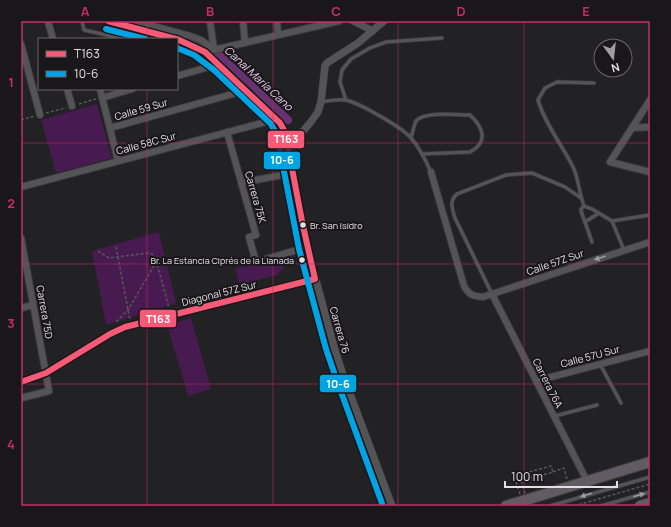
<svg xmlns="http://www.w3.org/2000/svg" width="671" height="527" font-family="Manrope,sans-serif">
<rect width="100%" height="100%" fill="#222123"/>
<path fill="#471b4f" d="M97,104L112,158L56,173L41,120Z
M159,232L176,303L106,325L92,251Z
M298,252L277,275L239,285L235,269Z
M191,318L211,389L188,396L167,325Z"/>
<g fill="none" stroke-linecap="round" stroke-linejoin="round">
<path stroke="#683272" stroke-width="8" d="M125,21L143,26
M184,37L188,38L218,54L288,120"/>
<defs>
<path id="service" d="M82,21L84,30L124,39
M126,39L129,26
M346,100L340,82L342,70L351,59L370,48L386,42L442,38
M321,102C328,101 337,99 345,100C358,102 403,128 411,138C420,148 426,161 431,172
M411,137C413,132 414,125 416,121C424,111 458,115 470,115C483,127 489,142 470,152L422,154
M584,206C579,194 579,179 573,167C562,145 545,124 538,100L545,88L557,82L594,83
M612,221L650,215
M585,222L599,213
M592,242L581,211V209L584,206L592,209L612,221L624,250
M492,294L455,218C452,208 449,201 457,194L506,175L532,173L565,187L581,198
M600,364L621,403
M555,416L597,405
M550,506L650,477
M601,506L650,492"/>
<path id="minor" d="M48,21L53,39
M135,21L190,36L201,40L214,50
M210,21L214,50
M243,21L245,43
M277,21L278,35
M353,21L373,31
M21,44L40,115
M205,52L339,21
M177,76L219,64
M67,89L72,106
M100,89L118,161
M102,98L132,89
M650,100L610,162L650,172
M110,128L247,90
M632,128L650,127
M227,132L256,235L249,237L256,262L307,247
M431,172L464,286C469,295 473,296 483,297L650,242
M241,183L292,173
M21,187L277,119
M21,238L49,391L21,398
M492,294L587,481
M21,308L33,305
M536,381L650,351"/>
<path id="tertiary" d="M108,21L176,39
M177,39L198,48L219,64L277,119L285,132L307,247L334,347L344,378L392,506
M289,153L297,138L310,123L318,112L321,102L325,66L327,63L358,43L384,21
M21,382L46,373L110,334L125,327L315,279"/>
<path id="trunk" d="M506,506L650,462
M640,506L650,503"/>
</defs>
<use href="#service" stroke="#3f3e3f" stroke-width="4.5"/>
<use href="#minor" stroke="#3f3e3f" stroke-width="8"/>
<use href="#tertiary" stroke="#3f3e3f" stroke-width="8"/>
<use href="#trunk" stroke="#3f3e3f" stroke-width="12"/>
<path stroke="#585759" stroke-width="1.5" stroke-dasharray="3 2" stroke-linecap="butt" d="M79,104L96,99
M46,113L66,108
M21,120L35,116
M116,247L130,320
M98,251L109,258L148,253L152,254L156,258L155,264L128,310L115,323
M156,260L169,308
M553,472L564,468L567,479
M520,494L514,476L551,466L553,472L521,481
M574,506L650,484"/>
<use href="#service" stroke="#545355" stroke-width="3"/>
<use href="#minor" stroke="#545355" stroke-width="6"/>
<use href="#tertiary" stroke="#545355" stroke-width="7"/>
<use href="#trunk" stroke="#625a64" stroke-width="10"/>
<path stroke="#585759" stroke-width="1.5" stroke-dasharray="3 2" stroke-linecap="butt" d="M521,481L529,506"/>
<defs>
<path id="bus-1" d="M108,21L176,39
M21,382L46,373L110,334L125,327L315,279L303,226L285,132L280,123L205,52L177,39"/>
<path id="bus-2" d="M106,29L145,39
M177,48L194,55L214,70L271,124L277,135L299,249L326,349L337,381L383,506"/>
</defs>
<use href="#bus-1" stroke="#1a171a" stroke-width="9"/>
<use href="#bus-2" stroke="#1a171a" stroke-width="9"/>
<use href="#bus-1" stroke="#f75a77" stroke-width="6"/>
<use href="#bus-2" stroke="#01a3e3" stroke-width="6"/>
</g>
<defs><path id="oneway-solid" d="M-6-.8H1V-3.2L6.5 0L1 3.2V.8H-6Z"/></defs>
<g fill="#9b9a9c">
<use href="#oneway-solid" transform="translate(600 258) rotate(161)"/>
<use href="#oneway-solid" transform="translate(586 495) rotate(163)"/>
<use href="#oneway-solid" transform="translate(639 495) rotate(-16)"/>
</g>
<path fill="none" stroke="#c52c69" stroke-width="1" stroke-opacity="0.55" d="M147,21V39M273,21V506M398,21V506M524,21V506M147,89V506M21,143H650M21,264H650M21,384H650"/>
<g fill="#e2e0e3" stroke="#1a171a" stroke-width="1.5">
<circle cx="303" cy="225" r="3.5"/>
<circle cx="302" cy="260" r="3.5"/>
</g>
<g text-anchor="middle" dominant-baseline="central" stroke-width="4" stroke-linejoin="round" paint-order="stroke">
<g font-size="9" fill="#e2e0e3" stroke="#1a171a" text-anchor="start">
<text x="310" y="225">Br. San Isidro</text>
<text x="294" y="260" text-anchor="end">Br. La Estancia Ciprés de la Llanada</text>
</g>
<g font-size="10" fill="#e2e0e3" stroke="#1a171a">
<text transform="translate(141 109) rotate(-16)">Calle 59 Sur</text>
<text transform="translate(146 143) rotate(-15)">Calle 58C Sur</text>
<text transform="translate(256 197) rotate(74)">Carrera 75K</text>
<text transform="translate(555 262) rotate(-19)">Calle 57Z Sur</text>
<text transform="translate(219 293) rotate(-14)">Diagonal 57Z Sur</text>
<text transform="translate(45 312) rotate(80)">Carrera 75D</text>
<text transform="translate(340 330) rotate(74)">Carrera 76</text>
<text transform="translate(590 356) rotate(-15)">Calle 57U Sur</text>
<text transform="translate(548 383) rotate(63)">Carrera 76A</text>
</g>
<g font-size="11" font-style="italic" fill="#edccf3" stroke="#1a171a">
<text transform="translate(259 78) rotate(43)">Canal María Cano</text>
</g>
</g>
<g stroke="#1a171a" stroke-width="1.5">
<rect x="267" y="130" width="38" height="19" rx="4" fill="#f75a77"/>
<rect x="263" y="151" width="38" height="19" rx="4" fill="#01a3e3"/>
<rect x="139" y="309" width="38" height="19" rx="4" fill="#f75a77"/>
<rect x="319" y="374" width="38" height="19" rx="4" fill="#01a3e3"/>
</g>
<g font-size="11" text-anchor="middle" font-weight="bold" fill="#fff">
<text x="286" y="143">T163</text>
<text x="282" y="164">10-6</text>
<text x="158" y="323">T163</text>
<text x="338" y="388">10-6</text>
</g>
<rect width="671" height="527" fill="none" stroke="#1a171a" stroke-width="44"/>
<rect x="38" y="38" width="140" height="52" fill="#1a171a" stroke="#6a676a"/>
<rect x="46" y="51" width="20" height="6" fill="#f75a77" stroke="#6a676a"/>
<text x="74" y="58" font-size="12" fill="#e2e0e3">T163</text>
<rect x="46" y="71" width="20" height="6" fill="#01a3e3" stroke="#6a676a"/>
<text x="74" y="78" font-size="12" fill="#e2e0e3">10-6</text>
<g transform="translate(613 58) rotate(165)"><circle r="19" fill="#1a171a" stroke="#6a676a"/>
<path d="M0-3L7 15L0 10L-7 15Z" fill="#9f9da0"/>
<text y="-6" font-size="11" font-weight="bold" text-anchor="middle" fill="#e2e0e3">N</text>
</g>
<path d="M505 481v6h112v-6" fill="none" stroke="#e2e0e3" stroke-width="2"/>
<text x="511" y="481" font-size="12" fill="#e2e0e3" stroke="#1a171a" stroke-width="3" paint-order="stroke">100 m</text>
<rect x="22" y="22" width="627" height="483" fill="none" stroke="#c52c69" stroke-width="1.5"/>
<g font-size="13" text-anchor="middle" font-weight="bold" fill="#c52c69">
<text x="85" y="16">A</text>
<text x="210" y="16">B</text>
<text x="336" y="16">C</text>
<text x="461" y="16">D</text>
<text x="586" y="16">E</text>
<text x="11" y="87">1</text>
<text x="11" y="208">2</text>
<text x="11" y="328">3</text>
<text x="11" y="449">4</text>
</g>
</svg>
